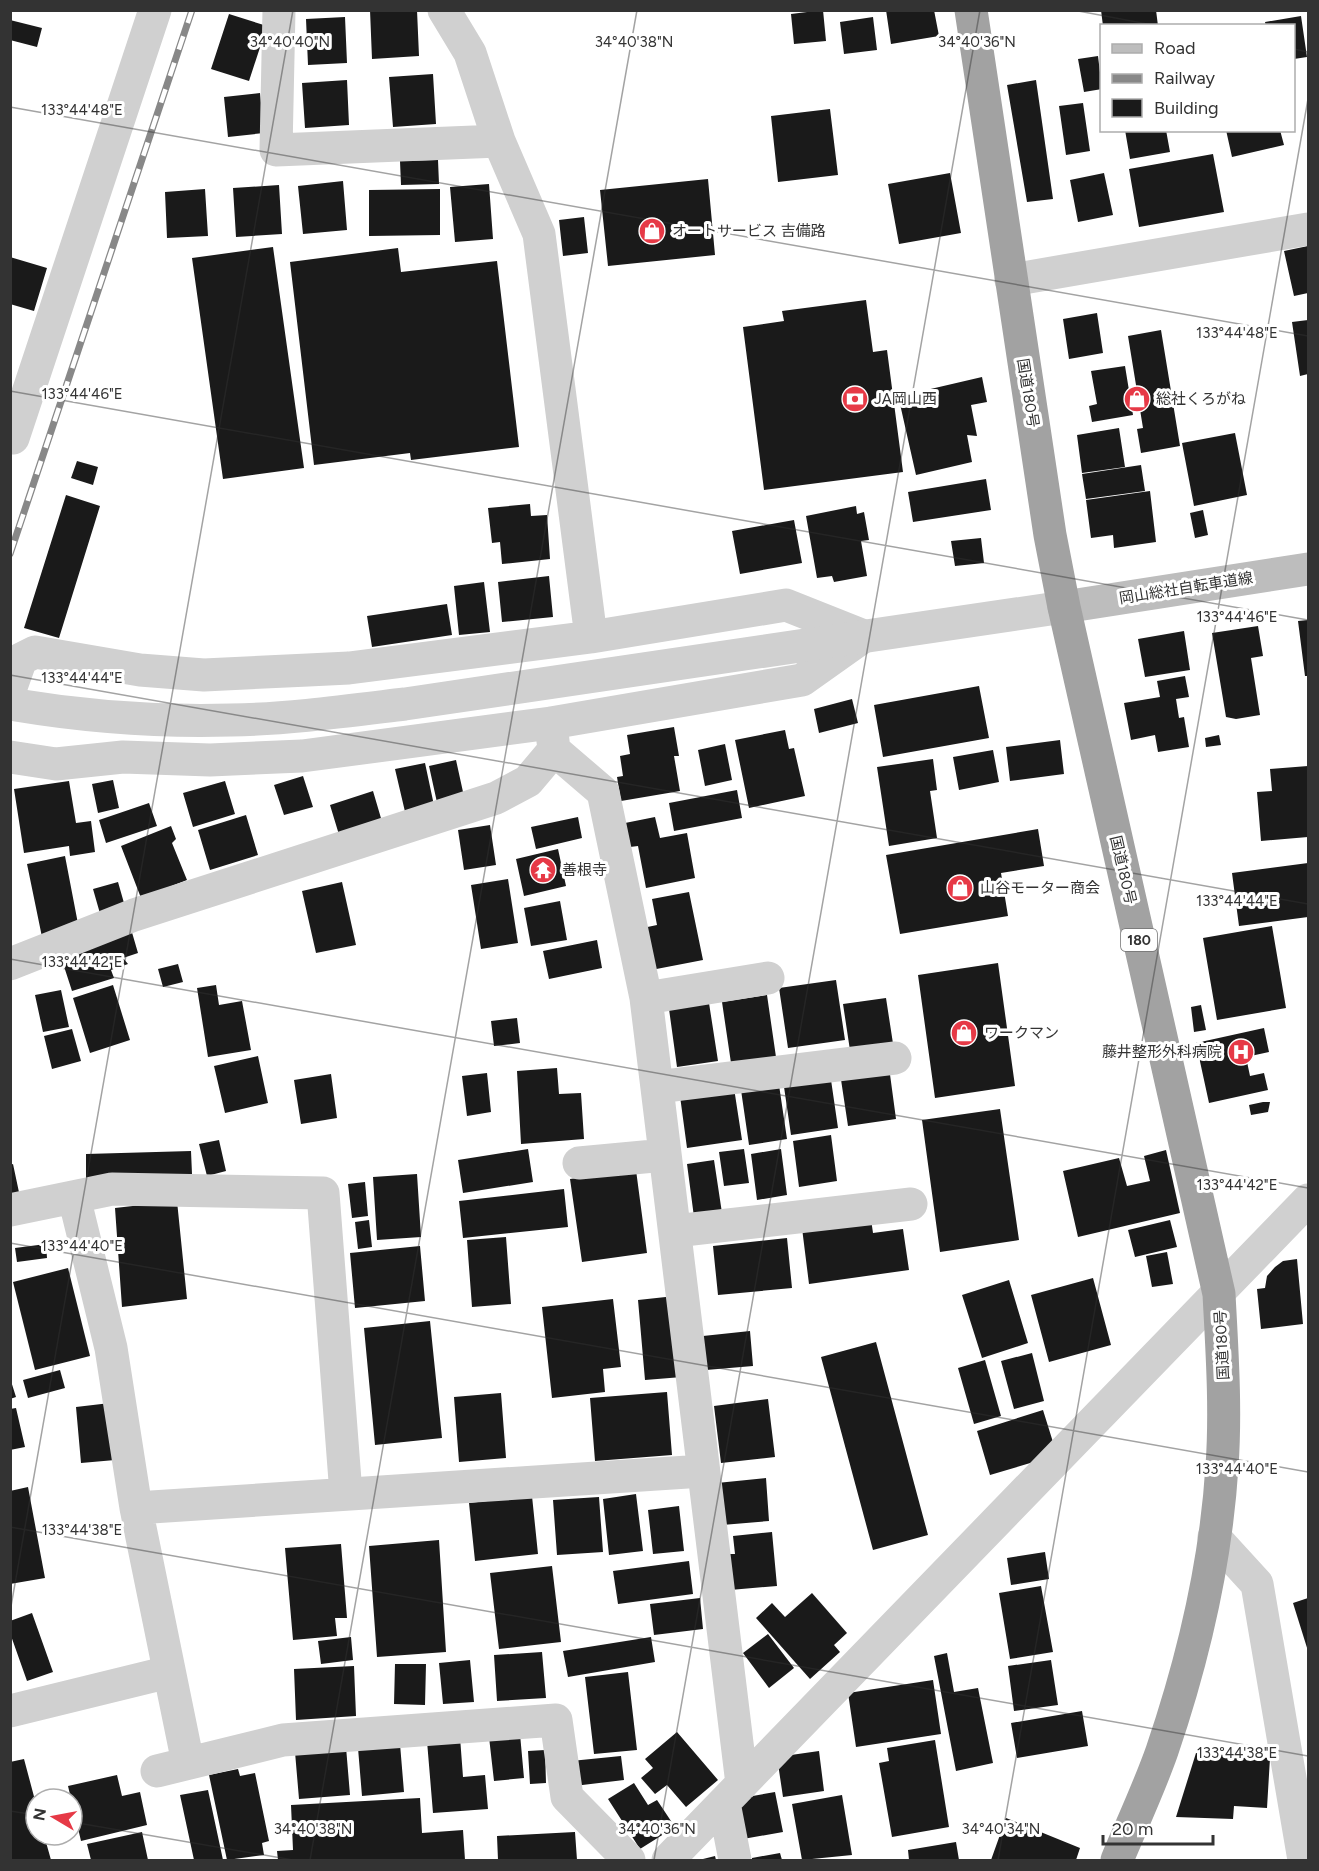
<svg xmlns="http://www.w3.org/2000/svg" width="1319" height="1871" font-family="Figtree,'Noto Sans JP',sans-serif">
<rect width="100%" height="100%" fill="#fff"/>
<path fill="#1a1a1a" d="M370,10H417L419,56L372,59Z
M823,10L826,41L794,44L791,14Z
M886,10H934L939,36L891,44Z
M1101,10H1156L1158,26H1103Z
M229,14L267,26L249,81L211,69Z
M1301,16L1307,57L1294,59V26H1266L1265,22Z
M345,17L347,63L308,65L306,19Z
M873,17L877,50L844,54L840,22Z
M10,20L42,28L37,47L10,40Z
M1098,56L1102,89L1084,92L1078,59Z
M433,74L436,124L393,127L389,77Z
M347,80L349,125L305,128L302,83Z
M1036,80L1053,199L1027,202L1007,85Z
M260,93L264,133L228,137L224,97Z
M1083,103L1090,151L1066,155L1059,106Z
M830,109L838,175L778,182L771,116Z
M1125,130H1166L1170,152L1130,159Z
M1226,130H1280L1284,145L1232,157Z
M1213,154L1224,212L1139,227L1129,169Z
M438,160L439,184L401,185L400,161Z
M950,173L961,233L899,244L888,184Z
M1104,173L1113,215L1078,222L1070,180Z
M708,179L715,255L608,266L600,190Z
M343,181L347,230L303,234L298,186Z
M489,184L493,239L455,242L450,187Z
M279,185L282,234L236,237L233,188Z
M205,189L208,236L167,238L165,192Z
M440,189V235L369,236V190Z
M584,217L588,253L563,256L559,220Z
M1308,246V293L1294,296L1284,251Z
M273,247L304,468L223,479L192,258Z
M398,248L401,272L497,261L519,447L411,460L410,453L314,465L290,262Z
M10,257L47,268L34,311L10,304Z
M866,300L873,352L887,350L903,472L764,490L743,327L784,321L782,311Z
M1097,313L1103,353L1069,359L1063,319Z
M1308,320V374L1300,376L1292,322Z
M1161,330L1180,446L1141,453L1137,429L1143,428L1128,336Z
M1125,366L1133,415L1092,422L1089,406L1097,404L1091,371Z
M982,377L987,402L971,405L977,436L967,435L972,462L916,475L900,404L923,399L922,391Z
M1119,428L1125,467L1082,473L1077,435Z
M1235,433L1247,495L1194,506L1182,443Z
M77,461L98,467L93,485L71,478Z
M1141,465L1145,491L1086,499L1082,474Z
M986,479L991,510L913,522L908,492Z
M1150,491L1156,542L1114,548L1113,535L1091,538L1086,500Z
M66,495L100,506L59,638L24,628Z
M530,504L531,516L547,515L550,559L502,564L500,542L492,543L488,508Z
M856,506L857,514L864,512L869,540L861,541L867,576L834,582L832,576L817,578L806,516Z
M1203,510L1208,535L1195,538L1190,513Z
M794,520L802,563L740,574L732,531Z
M981,538L984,563L955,566L951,541Z
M549,576L553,617L502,622L498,582Z
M484,582L490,632L459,635L454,586Z
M447,604L452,635L372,647L367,616Z
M1308,620V676H1305L1298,621Z
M1258,626L1263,656L1251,658L1260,715L1236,719L1226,717L1212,633Z
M1184,631L1190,670L1145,677L1138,639Z
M1185,676L1189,697L1176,699L1179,718L1184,717L1189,747L1158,752L1155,735L1131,740L1124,703L1160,697L1157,681Z
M979,686L989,738L883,757L874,705Z
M852,699L858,723L819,733L814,709Z
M674,727L679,756H674L680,791L621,801L617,777L623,776L620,756L630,754L627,735Z
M785,730L789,749L794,748L805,796L749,808L735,740Z
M1219,735L1221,745L1206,747L1205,738Z
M1060,740L1064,774L1010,781L1006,747Z
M725,744L732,780L705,786L698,750Z
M993,750L999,782L959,790L953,757Z
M933,759L937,790L930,791L937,838L889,846L877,767Z
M456,760L465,801L438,807L429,766Z
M425,763L435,810L406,816L395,769Z
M1308,766V837L1261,841L1257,792L1272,791L1270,769Z
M303,776L313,807L284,815L274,785Z
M113,780L119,808L98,813L92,784Z
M69,781L76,823L91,821L95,852L70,856L69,846L24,853L14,789Z
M225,781L235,814L193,827L183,793Z
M737,790L742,818L674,831L669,803Z
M373,791L383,825L340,838L330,805Z
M149,803L157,826L106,843L99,820Z
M246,815L258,855L210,870L198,830Z
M578,817L582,838L536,849L531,827Z
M655,817L660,838L687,833L695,878L646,888L638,846L630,847L625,823Z
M490,825L496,865L464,870L458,830Z
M171,826L176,839L172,843L187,880L141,898L121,846Z
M1038,829L1044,866L1001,873L1008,916L900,934L886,855Z
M558,849L566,886L524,896L516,859Z
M65,856L79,929L42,937L27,864Z
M1308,863V917L1239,926L1232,873Z
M508,879L518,943L481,949L471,885Z
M118,882L126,910L101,917L93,889Z
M342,882L356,945L316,953L302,891Z
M689,892L703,960L646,971L638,929L657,925L652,899Z
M560,901L567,940L531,946L524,908Z
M1272,926L1286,1008L1217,1020L1203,938Z
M131,929L138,953L123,958L128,964L111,970L114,978L72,991L59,951Z
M597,940L602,968L549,979L543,951Z
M998,963L1015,1086L935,1098L918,975Z
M178,964L183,982L163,987L158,969Z
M836,980L845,1040L788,1048L779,988Z
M113,985L130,1040L90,1053L73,998Z
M216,985L219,1005L242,1001L251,1050L208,1057L197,988Z
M61,990L69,1027L43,1032L35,995Z
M767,995L776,1057L731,1063L722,1002Z
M886,998L894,1050L851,1057L843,1004Z
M709,1003L718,1061L677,1067L669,1009Z
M1201,1005L1206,1030L1194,1032L1191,1007Z
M517,1018L520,1043L494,1046L491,1021Z
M1264,1028L1269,1052L1246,1057L1250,1076L1264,1073L1268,1090L1209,1103L1196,1043Z
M72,1029L81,1061L52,1069L44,1036Z
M258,1056L268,1103L225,1113L214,1066Z
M889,1067L896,1119L848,1126L840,1073Z
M557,1068L559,1094L581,1093L584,1139L521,1144L517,1071Z
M487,1073L491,1112L467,1116L462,1076Z
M830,1073L838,1128L791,1135L783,1080Z
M331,1074L337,1118L301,1124L294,1080Z
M779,1085L787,1139L749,1145L741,1090Z
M734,1088L742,1140L687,1148L680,1096Z
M1263,1102H1270L1268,1112L1251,1115L1249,1105Z
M1000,1109L1019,1240L940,1252L922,1120Z
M831,1135L837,1181L799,1187L793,1141Z
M219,1140L226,1171L207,1176L199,1144Z
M528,1149L533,1182L463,1193L458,1160Z
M744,1149L749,1183L724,1186L719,1152Z
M781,1149L787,1195L757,1200L751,1154Z
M1166,1150L1180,1213L1078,1237L1063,1171L1119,1158L1127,1186L1150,1181L1144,1156Z
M191,1151L192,1174L86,1178V1154Z
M714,1160L722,1213L694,1217L687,1164Z
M13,1164L20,1197L10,1200V1165Z
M636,1170L647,1253L582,1262L570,1179Z
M417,1174L421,1237L377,1240L373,1177Z
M365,1182L368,1216L352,1218L348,1184Z
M564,1189L568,1227L463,1238L459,1201Z
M177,1201L187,1299L122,1307L115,1208Z
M871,1219L873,1233L903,1229L909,1270L809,1284L802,1228Z
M369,1220L372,1247L358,1249L355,1222Z
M1170,1220L1177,1247L1135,1257L1128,1230Z
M506,1237L511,1304L472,1307L467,1240Z
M787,1238L792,1288L718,1295L713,1246Z
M46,1244L47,1258L17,1262L15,1248Z
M420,1246L425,1301L355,1308L350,1253Z
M1167,1252L1173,1284L1152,1287L1146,1256Z
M1297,1259L1303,1324L1261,1329L1257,1289L1265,1288L1267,1276L1275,1267L1283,1261Z
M68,1268L90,1356L35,1370L13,1282Z
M1093,1278L1111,1345L1049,1362L1031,1295Z
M1009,1280L1028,1343L982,1358L962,1295Z
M675,1296L682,1377L645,1380L638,1300Z
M613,1299L621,1367L603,1369L605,1392L552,1398L542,1307Z
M430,1321L442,1438L375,1445L364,1328Z
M750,1331L753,1366L706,1370L703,1336Z
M876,1342L928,1535L873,1550L821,1357Z
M1032,1353L1044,1401L1014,1409L1001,1361Z
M985,1360L1001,1416L974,1424L958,1368Z
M60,1370L65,1388L28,1398L23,1380Z
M10,1378L16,1397L10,1399Z
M667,1392L672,1455L595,1461L590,1398Z
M501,1393L506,1458L459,1462L454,1397Z
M768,1399L775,1457L721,1463L714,1406Z
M110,1403L115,1460L81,1463L76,1407Z
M16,1408L25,1447L10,1450V1409Z
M1043,1410L1057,1455L990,1475L977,1431Z
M766,1478L769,1521L722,1525L717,1483Z
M28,1487L45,1578L10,1584V1491Z
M636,1494L643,1551L609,1555L603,1499Z
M532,1496L538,1554L475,1561L469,1503Z
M599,1497L603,1552L557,1555L553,1500Z
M679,1506L684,1551L653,1554L648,1510Z
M772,1532L777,1586L730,1590L727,1554H735L733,1536Z
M439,1540L446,1652L377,1657L369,1546Z
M341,1544L347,1618H335L337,1636L293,1640L285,1548Z
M1045,1552L1049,1579L1011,1585L1007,1558Z
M689,1561L693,1594L618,1604L613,1571Z
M552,1566L561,1642L499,1649L490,1573Z
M1041,1586L1053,1652L1010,1659L999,1593Z
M812,1593L847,1633L834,1645L840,1652L810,1679L756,1618L772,1603L785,1617Z
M700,1598L703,1629L654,1635L650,1604Z
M1308,1598V1651L1293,1603Z
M32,1613L53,1672L27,1681L10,1633V1621Z
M768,1634L794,1668L769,1688L743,1653Z
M351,1637L353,1660L321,1664L318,1641Z
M651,1637L655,1662L568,1677L563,1651Z
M542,1652L546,1698L497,1701L494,1655Z
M947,1653L954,1692L978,1688L993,1763L956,1771L934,1656Z
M470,1660L474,1702L443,1704L439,1663Z
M1051,1660L1058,1705L1014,1711L1008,1666Z
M395,1664H426L425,1705L394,1704Z
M354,1666L356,1716L296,1720L294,1669Z
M628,1672L637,1750L594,1754L585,1677Z
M933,1680L941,1734L856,1747L848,1693Z
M1082,1711L1088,1746L1017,1758L1011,1723Z
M677,1732L718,1780L686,1807L667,1785L655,1794L641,1778L653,1768L645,1759Z
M520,1734L524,1778L494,1781L489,1737Z
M460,1737L463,1777L485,1775L488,1809L433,1813L427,1741Z
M935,1740L949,1827L892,1837L879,1763L889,1761L887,1748Z
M400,1744L404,1792L362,1796L358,1748Z
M346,1747L350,1795L299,1799L295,1752Z
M545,1750L546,1783L530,1784L528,1751Z
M819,1751L824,1791L783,1797L777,1757Z
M1196,1753L1270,1758L1267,1808L1234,1806L1233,1819L1176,1817Z
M621,1756L624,1780L574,1786L571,1761Z
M24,1759L36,1804V1835H44L51,1860H10V1762Z
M238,1769L240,1776L255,1773L269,1841L262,1843L264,1855L227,1860L209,1775Z
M117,1775L122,1796L140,1792L147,1825L81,1841L68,1786Z
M634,1783L648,1805L657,1800L675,1827L640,1849L608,1799Z
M208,1790L223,1860H194L180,1795Z
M775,1792L783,1832L743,1839L736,1799Z
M842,1795L852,1855L802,1860L792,1804Z
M420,1798L422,1833L463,1830L465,1860H278L277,1851L293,1850L291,1805Z
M1006,1818L1080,1848L1076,1860H991Z
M142,1832L148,1860H91L87,1844Z
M575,1832L577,1860H498L497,1836Z
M956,1842L959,1860H909L908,1850Z
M780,1853L782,1860H752V1858Z
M715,1856L716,1860H699Z"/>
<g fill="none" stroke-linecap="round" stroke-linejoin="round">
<path stroke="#d0d0d0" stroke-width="33" d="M279,10L276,150L499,141
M444,10L470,53L499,141L539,234L591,637
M1011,280L1308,229
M10,437L13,438L155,10
M10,690L21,659L35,652L140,670L204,675L308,670L349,668L591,637L786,605L864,636
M551,723L554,750L603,792L646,998L742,1784
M10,757L56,764L123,757L210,760L302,756L551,723L802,680L864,636
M10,964L134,915L496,798L528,781L554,750
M646,998L768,978
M657,1087L895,1058
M579,1163L665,1155
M74,1197L111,1348L136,1508L188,1763
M10,1210L112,1189L323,1193L346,1494
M675,1231L911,1204
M136,1508L703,1471
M1214,1537L1257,1584L1304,1860
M10,1711L169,1672
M157,1771L283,1740L556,1720L567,1797L629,1860
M724,1803L735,1860
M668,1860L1308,1200"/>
<path stroke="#d0d0d0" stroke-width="33" d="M16,705C88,717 159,722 231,720C289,719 347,711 405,704L1064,607"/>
<path stroke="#bdbdbd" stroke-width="33" d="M1064,607L1308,569"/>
<path stroke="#a2a2a2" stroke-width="33" d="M971,10L1050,535L1064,607L1219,1294C1222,1351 1226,1409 1222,1466C1216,1563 1193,1660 1162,1751C1149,1788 1132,1824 1117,1860"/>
<defs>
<path id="rail" d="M10,554L192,10"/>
</defs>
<use href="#rail" stroke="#888" stroke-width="7"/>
<use href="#rail" stroke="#fff" stroke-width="4.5" stroke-dasharray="14" stroke-linecap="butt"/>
</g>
<path fill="none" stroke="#333" stroke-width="1.5" stroke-opacity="0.45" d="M1073,10L1158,26M1294,49L1308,52M10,107L1308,336M10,391L1308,620M10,675L1308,904M10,959L1308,1188M10,1243L1308,1472M10,1527L1308,1756M10,1612L293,10M10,1811L36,1815M72,1822L293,1860M310,1860L637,10M654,1860L980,10M998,1860L1308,99"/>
<defs>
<symbol id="shop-disc" viewBox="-11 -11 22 22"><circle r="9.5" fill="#e63946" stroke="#fff"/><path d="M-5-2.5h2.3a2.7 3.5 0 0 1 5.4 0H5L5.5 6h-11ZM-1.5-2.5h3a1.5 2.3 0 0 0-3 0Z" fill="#fff"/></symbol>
<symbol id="bank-disc" viewBox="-11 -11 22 22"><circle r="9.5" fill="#e63946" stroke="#fff"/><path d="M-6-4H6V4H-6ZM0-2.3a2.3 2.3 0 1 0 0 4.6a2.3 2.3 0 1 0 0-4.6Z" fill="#fff"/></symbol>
<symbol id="temple-disc" viewBox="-11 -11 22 22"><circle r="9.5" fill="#e63946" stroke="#fff"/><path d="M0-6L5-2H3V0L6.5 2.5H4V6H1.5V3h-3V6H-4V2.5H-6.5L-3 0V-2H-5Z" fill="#fff"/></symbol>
<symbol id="hospital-disc" viewBox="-11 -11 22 22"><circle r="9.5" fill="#e63946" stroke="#fff"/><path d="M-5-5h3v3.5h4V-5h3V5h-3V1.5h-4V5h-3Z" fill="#fff"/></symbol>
</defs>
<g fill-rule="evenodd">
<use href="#shop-disc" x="637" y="216" width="30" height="30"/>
<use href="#bank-disc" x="840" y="384" width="30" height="30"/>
<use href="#shop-disc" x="1122" y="384" width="30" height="30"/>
<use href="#temple-disc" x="528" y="855" width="30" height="30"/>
<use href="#shop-disc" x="945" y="873" width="30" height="30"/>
<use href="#shop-disc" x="949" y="1018" width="30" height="30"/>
<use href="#hospital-disc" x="1226" y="1037" width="30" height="30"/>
</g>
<g text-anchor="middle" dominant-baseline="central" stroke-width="6" stroke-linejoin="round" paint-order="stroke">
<rect fill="#fff" stroke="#707070" stroke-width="1.5" x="1121" y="929" width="36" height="22" rx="4.5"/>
<g font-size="14" font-weight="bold" fill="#333">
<text x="1139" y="940">180</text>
</g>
<g font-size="15" fill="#333" stroke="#fff" text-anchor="start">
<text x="672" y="231">オートサービス 吉備路</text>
<text x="874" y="399">JA岡山西</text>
<text x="1156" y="399">総社くろがね</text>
<text x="562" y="870">善根寺</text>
<text x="980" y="888">山谷モーター商会</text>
<text x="984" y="1033">ワークマン</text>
<text x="1222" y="1052" text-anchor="end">藤井整形外科病院</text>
</g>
<g font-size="15" fill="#333" stroke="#fff">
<text transform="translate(1028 393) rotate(81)">国道180号</text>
<text transform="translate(1186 588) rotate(-9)">岡山総社自転車道線</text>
<text transform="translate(1123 870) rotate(77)">国道180号</text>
<text transform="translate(1222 1345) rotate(-93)">国道180号</text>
</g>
</g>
<g font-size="15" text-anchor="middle" fill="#333" stroke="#fff" stroke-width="6" stroke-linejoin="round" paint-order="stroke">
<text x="290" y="47">34°40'40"N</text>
<text x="634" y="47">34°40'38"N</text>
<text x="977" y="47">34°40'36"N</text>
<text x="82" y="115">133°44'48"E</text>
<text x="1237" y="338">133°44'48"E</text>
<text x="82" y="399">133°44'46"E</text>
<text x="1237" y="622">133°44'46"E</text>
<text x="82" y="683">133°44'44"E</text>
<text x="1237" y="906">133°44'44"E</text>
<text x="82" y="967">133°44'42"E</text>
<text x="1237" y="1190">133°44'42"E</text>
<text x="82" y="1251">133°44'40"E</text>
<text x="1237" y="1474">133°44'40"E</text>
<text x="82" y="1535">133°44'38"E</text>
<text x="1237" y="1758">133°44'38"E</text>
<text x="313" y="1834">34°40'38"N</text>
<text x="657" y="1834">34°40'36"N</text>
<text x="1001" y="1834">34°40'34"N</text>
</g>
<rect width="1319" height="1871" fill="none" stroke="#333333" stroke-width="24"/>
<rect x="1100" y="24" width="195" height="108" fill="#ffffff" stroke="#adadad" stroke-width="1.5"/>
<rect x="1112" y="44" width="30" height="9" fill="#bdbdbd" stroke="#adadad" stroke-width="1.5"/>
<text x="1154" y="54" font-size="18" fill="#333333">Road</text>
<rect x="1112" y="74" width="30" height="9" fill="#888888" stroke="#adadad" stroke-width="1.5"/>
<text x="1154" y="84" font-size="18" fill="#333333">Railway</text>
<rect x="1112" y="99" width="30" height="18" fill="#1a1a1a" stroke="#adadad" stroke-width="1.5"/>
<text x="1154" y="114" font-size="18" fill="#333333">Building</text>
<g transform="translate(54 1817) rotate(280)"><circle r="28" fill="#ffffff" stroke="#adadad" stroke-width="1.5"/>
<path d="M0-4.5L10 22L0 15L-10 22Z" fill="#e63946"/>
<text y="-9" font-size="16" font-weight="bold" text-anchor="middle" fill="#333333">N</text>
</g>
<path d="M1103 1835v9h110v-9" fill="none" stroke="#333333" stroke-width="3"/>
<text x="1112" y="1835" font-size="18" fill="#333333" stroke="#ffffff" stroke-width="4.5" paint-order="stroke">20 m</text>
</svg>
